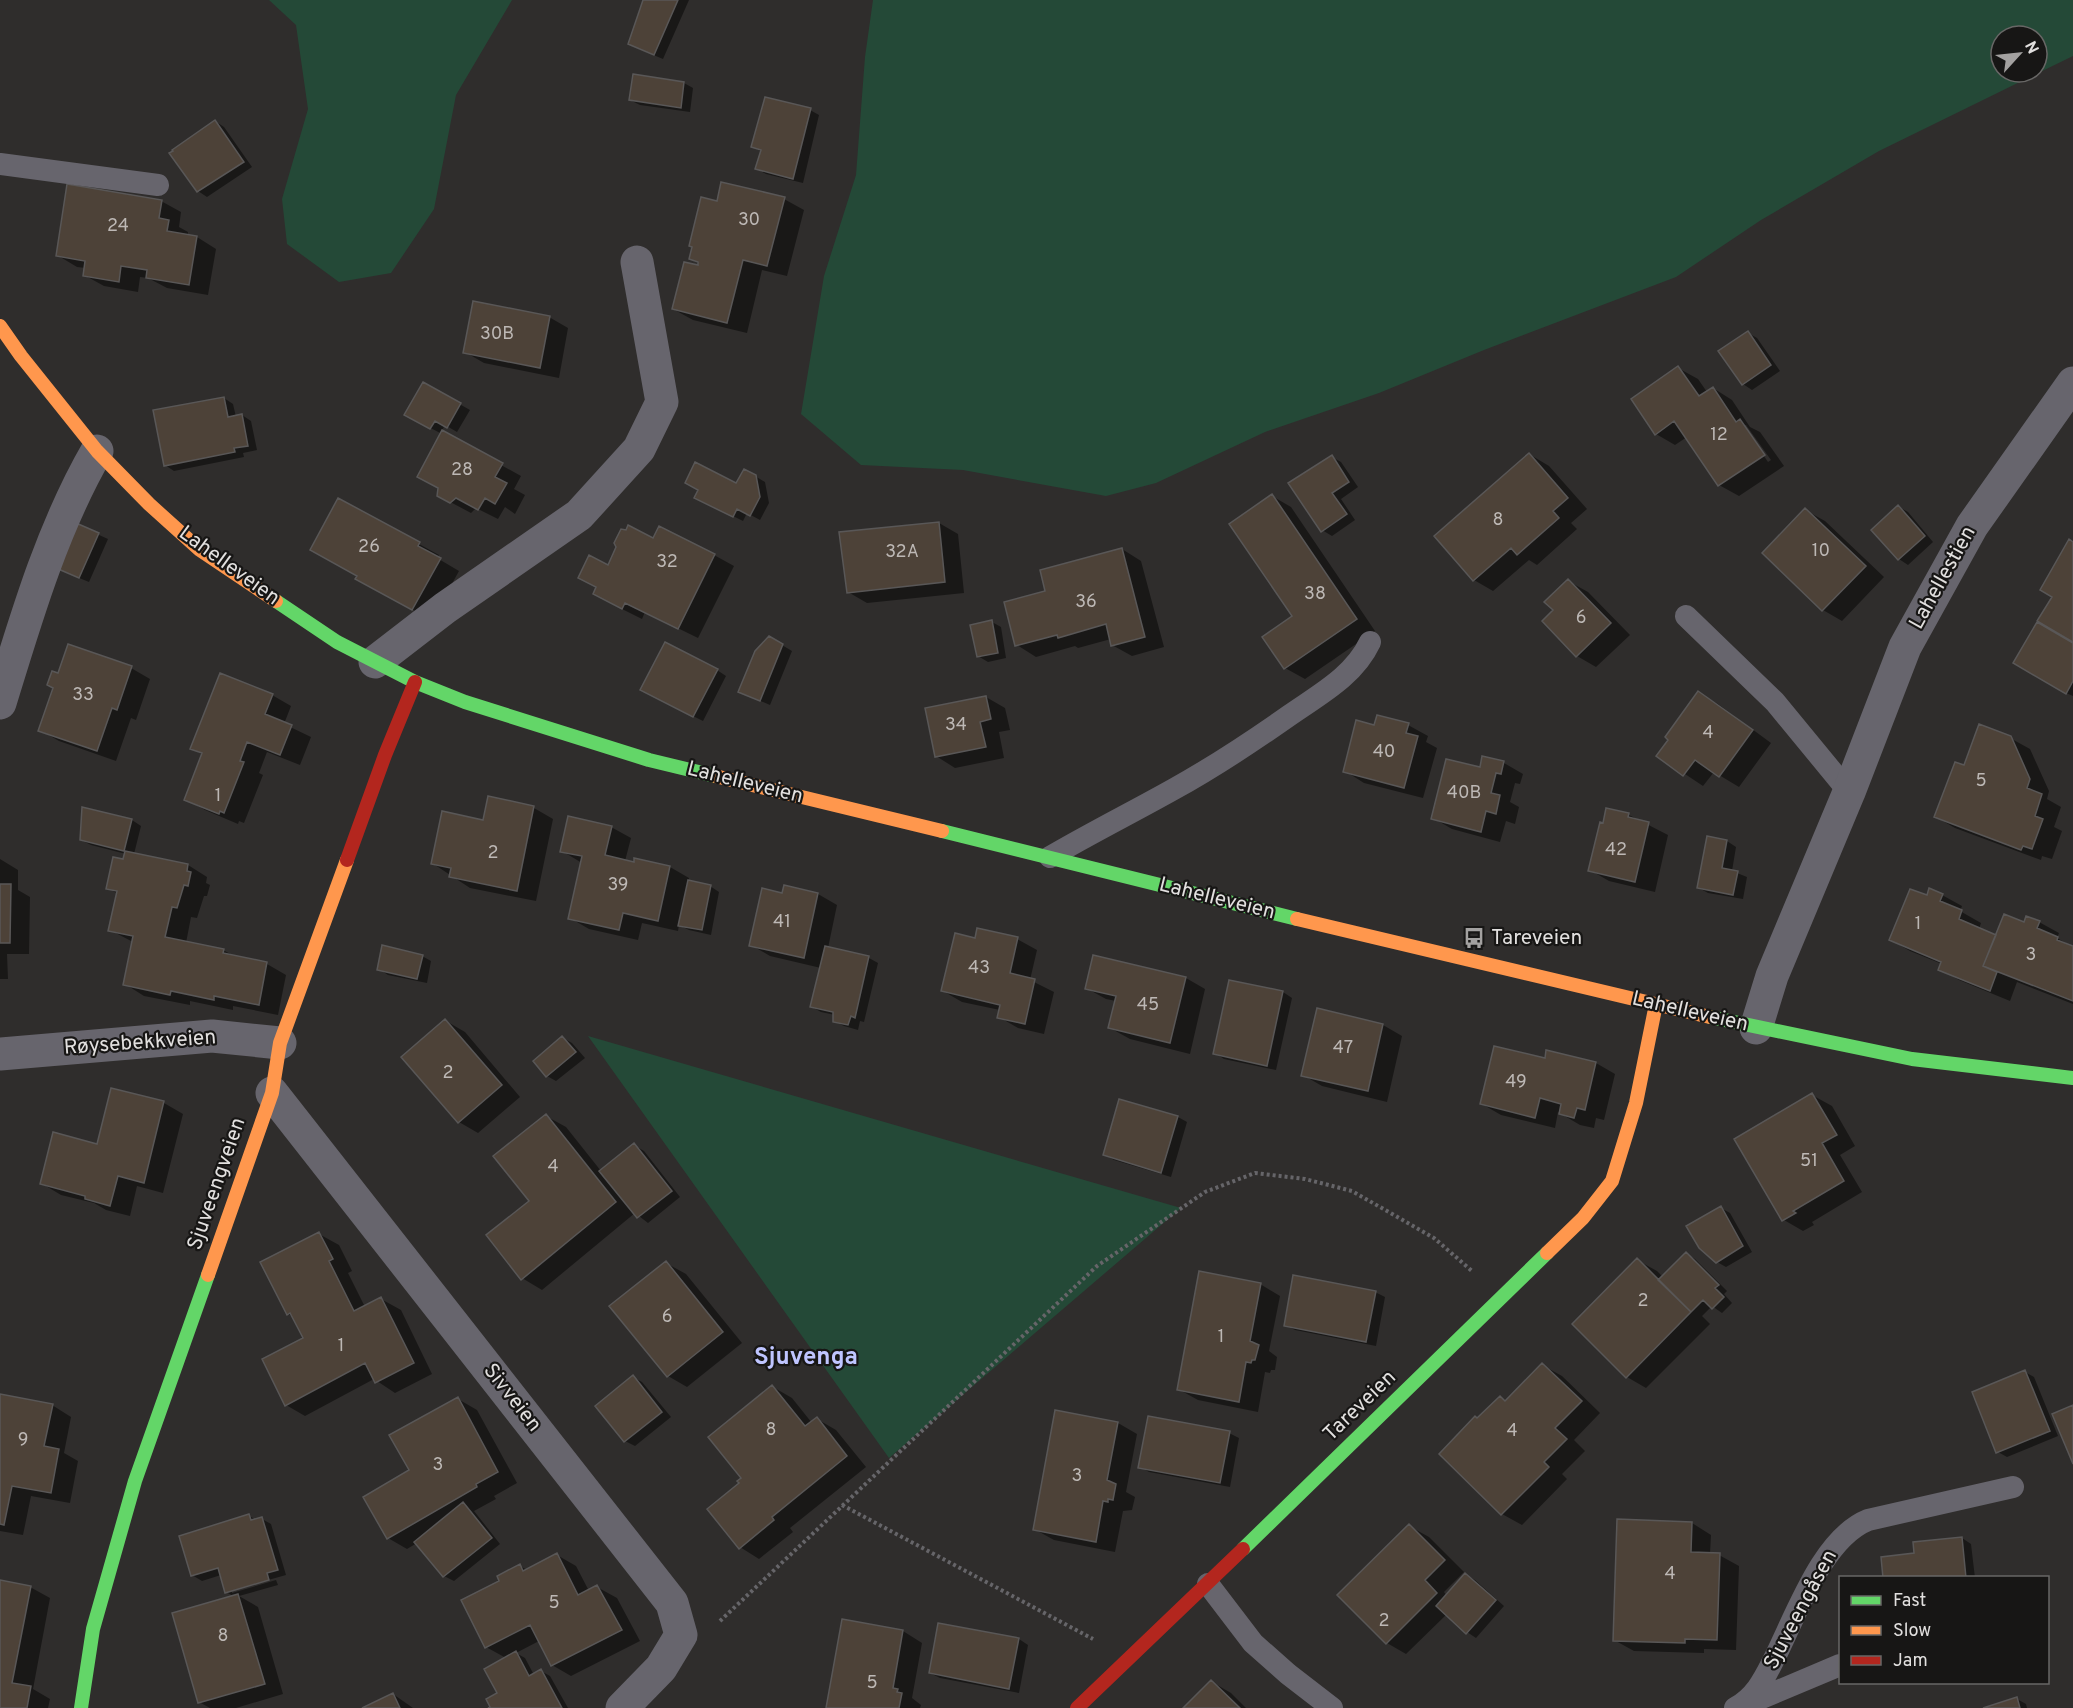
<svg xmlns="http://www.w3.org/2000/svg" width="2073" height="1708" font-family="Overpass,sans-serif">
<rect width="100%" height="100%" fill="#2f2d2c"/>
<path fill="#244937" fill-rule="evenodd" d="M269,0H512L456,95L434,209L391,273L339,282L287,244L282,199L308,109L296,25Z
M873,0H2073V56L1879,151L1761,220L1676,277L1484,350L1379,393L1265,432L1156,483L1106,496L963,470L861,465L801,414L824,276L856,175L865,57ZM2001,36H2037V72H2001Z
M588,1036L1181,1208L889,1458Z"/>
<path fill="#0007" fill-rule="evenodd" d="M644,0H689L663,59L639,49Z
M634,75L684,83L693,88L690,112L640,105L630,100Z
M810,110L819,115L803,183L766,174L757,169L762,152L753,147Z
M215,121L224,127L252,167L207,197L198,191Z
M784,199L804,210L787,276L762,270L747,333L693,320L673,309L700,264L691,259L718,203Z
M161,201L181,212L179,227L188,232V236L197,237L216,249L208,295L167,288L148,278L140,277L138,292L104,286L84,275L86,268L77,267L57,255Z
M549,317L568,328L559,378L484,363L465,352Z
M1748,333L1757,338L1780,371L1752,390L1743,384Z
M1678,368L1698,379L1707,392L1713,388L1732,400L1750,427L1760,432L1784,466L1739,496L1719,485L1687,437L1675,445L1656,434ZM1743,425H1746L1771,460L1768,462Z
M424,384L470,410L457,432L445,425L441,432L521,476L514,489L525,495L515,514L505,507L498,519L476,508L471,513L439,496L442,434L406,415Z
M224,398L233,404L236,417L242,415L251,421L257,450L243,453L244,457L174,471L165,465Z
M1529,454L1549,466L1587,509L1571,523L1577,529L1537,565L1529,560L1493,591L1474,580Z
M1332,457L1341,462L1358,487L1341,499L1355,520L1332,536L1322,530Z
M755,476L765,482L769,503L760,520L747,513L743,521L705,502Z
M1272,496L1291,507L1375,631L1305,679L1285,668L1294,617Z
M339,500L439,555L437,558L459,571L432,620L376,590Z
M1899,507L1908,512L1933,542L1908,565L1899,559Z
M1805,510L1825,521L1884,577L1842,621L1823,610Z
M939,523L958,534L964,593L867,603L848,592Z
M77,525L108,539L89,582L67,573Z
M653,540L714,555L734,566L698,638L645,612L642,619L614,605L608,567Z
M1122,549L1141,561L1164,647L1132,656L1112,645L1111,639L1078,648L1075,646L1036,657L1017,645L1047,592Z
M1568,581L1588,592L1630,635L1596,667L1577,656L1544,621L1555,610Z
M992,622L1001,627L1006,658L988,662L978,656Z
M770,638L792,651L770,705L749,696Z
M2073,645V696L2066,693Z
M131,668L150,679L136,720L131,718L116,761L59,741L40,730L59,675Z
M717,670L726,676L703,721L651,695Z
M1699,693L1718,704L1771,743L1739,787L1714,772L1703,786L1658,756Z
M272,695L291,706L284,724L311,737L300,765L267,752L259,773L263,775L244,823L239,821L238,824L205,810L185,799L203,755L192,748Z
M986,697L1005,708L1010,730L999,732L1004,758L955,768L936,756Z
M1408,725L1428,736L1426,742L1437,748L1423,798L1364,783L1345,771L1375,727Z
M2010,738L2030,749L2049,791L2047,799L2061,807L2054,827L2062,831L2052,859L2042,856L2041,860L1955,828L1936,817L1965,767Z
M1483,758L1504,763L1523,774L1520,784L1515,783L1510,802L1519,807L1515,824L1506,821L1500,842L1452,829L1433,818L1481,769Z
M489,798L534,808L553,819L536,901L470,888L432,863L484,822Z
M83,809L132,820L141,826L134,854L188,865L207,877L206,883L210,885L207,896H204L197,918L191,917L186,943L223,950L236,957L267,964L286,975L278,1015L233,1006V1010L190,1001V1005L144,996L125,984L133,942L110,930L118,894L108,888L124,861L126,854L91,845L81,840Z
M1629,815L1668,835L1655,892L1609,881L1590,870L1604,825Z
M611,827L631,838L625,861L635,864L636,860L670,867L689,878V882L710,886L719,892L711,935L689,930L679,925L678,931L642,923L638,940L589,929L570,918L582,863L562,851Z
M1708,838L1727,841L1736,847L1732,871L1747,877L1743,899L1708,893L1699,888Z
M0,859L18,870V890L30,897L29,954H7L8,979H0Z
M818,894L837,905L828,948L869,958L878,963L864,1022L860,1021L858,1030L844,1026L834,1021L835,1015L821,1012L812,1007L821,968L770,956L751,945L783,895Z
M1942,895L1962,906L1960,911L1981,923L1979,929L1997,937L2024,924L2039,922L2059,933L2057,938L2073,947V1004L2017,982L2010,1001L1959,980L1940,969L1942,964L1910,951L1891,940L1928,897Z
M976,939H1017L1037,950L1030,980L1054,992L1044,1034L1018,1028L999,1017L1000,1010L962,1002L943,991Z
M422,956L431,961L427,983L388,975L379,969Z
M1186,978L1205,989L1190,1054L1130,1039L1110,1028L1116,1001L1106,999L1086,988Z
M1230,981L1283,992L1292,998L1276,1070L1224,1059L1215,1053Z
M446,1021L465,1032L520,1097L478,1133L459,1122Z
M1383,1025L1402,1036L1387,1102L1322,1086L1303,1075Z
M563,1038L572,1043L585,1058L556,1081L547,1076Z
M1547,1051L1596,1063L1615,1074L1604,1120L1596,1118L1594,1128L1580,1125L1558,1112L1555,1128L1501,1115L1482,1104L1546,1060Z
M112,1090L164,1103L183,1114L163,1193L137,1186L130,1216L106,1210L94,1203L61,1195L41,1183L98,1145Z
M1812,1095L1832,1106L1855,1146L1840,1155L1862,1192L1812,1222L1814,1225L1803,1231L1784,1220Z
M546,1116L566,1127L601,1171L634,1145L644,1151L680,1197L648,1223L635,1213L542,1290L522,1278L531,1201Z
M1178,1117L1187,1122L1171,1177L1114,1160L1105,1155Z
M1721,1208L1730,1213L1752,1252L1726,1267L1717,1262Z
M319,1234L339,1245L352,1271L348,1273L365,1307L381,1299L401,1310L432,1374L395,1393L374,1379L305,1416L286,1405L305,1339L294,1317L288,1314Z
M1686,1254L1695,1259L1727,1291L1724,1294L1732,1303L1722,1313L1712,1306L1702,1316L1710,1324L1646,1388L1627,1377L1637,1260L1657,1271L1663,1277Z
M666,1263L686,1274L742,1343L687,1387L668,1376Z
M1260,1284L1280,1296L1269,1351L1277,1357L1275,1370H1271L1270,1373L1265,1372L1258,1412L1198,1400L1178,1389Z
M1375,1292L1385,1297L1376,1346L1295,1330L1285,1325Z
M1542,1365L1562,1376L1600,1413L1574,1440L1585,1451L1562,1474L1567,1479L1522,1525L1502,1514L1478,1420L1500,1398L1506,1401Z
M2025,1372L2034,1377L2058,1436L2007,1457L1998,1452Z
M633,1377L642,1382L671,1417L635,1446L625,1441L597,1406Z
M773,1387L792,1398L812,1423L817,1419L836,1430L866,1467L790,1528L793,1532L759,1559L740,1547L741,1483Z
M0,1396L52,1405L71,1417L64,1453L78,1461L70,1503L31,1496L23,1535L0,1531Z
M458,1399L477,1410L517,1483L494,1496L496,1499L474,1511L500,1544L454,1581L444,1576L417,1543L407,1549L388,1538L411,1471Z
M1118,1423L1137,1434L1126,1492L1135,1497L1132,1510L1123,1511L1115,1552L1054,1540L1034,1529Z
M1229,1433L1239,1438L1230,1487L1149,1472L1140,1467Z
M249,1516L257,1520L262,1519L271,1524L286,1575L232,1590V1593L276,1580L278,1585L239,1596L258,1607L283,1694L236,1708H210L199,1702L235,1597L226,1592L221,1575L202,1581L192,1575Z
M1692,1523L1711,1535L1710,1554L1719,1555L1739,1566L1736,1650L1704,1649V1653L1634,1651L1614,1640Z
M1409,1526L1429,1537L1464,1572L1444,1592L1447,1596L1466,1575L1475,1580L1504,1606L1476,1638L1467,1632L1447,1614L1406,1654L1387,1643Z
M1962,1538L1971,1544L1975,1578H1885Z
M557,1555L576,1566L589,1591L597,1587L617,1598L640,1641L571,1676L552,1665L539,1641L516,1653L525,1658L534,1675L541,1671L550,1676L568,1708H492L499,1694L506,1658L486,1647L501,1582L520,1566L527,1570Z
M0,1581L30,1587L50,1598L33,1689L50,1699L48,1708H0Z
M903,1631L922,1643L912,1698L921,1705L920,1708H827Z
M1019,1639L1028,1645L1019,1693L940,1678L930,1673Z
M1212,1682L1231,1693L1246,1708H1185Z
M393,1694L413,1708H365Z
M2017,1699L2026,1704L2027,1708H1988Z"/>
<path fill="#4d4238" stroke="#595757" stroke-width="1.5" d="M643,0H678L654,55L628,44Z
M633,74L684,82L681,108L629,100Z
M765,97L811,108L793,179L755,169L761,150L751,147Z
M215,120L244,162L197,192L169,153L173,151L172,150Z
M721,182L785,197L767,266L743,260L727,323L672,309L684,262L698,265V262L689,259L692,247L689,246L701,197L717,201Z
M67,184L162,200L159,218L169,220L167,231L197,236L189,285L146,278L147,270L121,266L119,282L83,276L85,261L56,256Z
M473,301L550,316L540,368L463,353Z
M1748,331L1771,365L1742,385L1718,351Z
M1678,366L1699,396L1713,387L1736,422L1740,419L1765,455L1718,486L1674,421L1655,435L1631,399Z
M423,382L461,403L447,428L435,421L430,429L404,415Z
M224,397L228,417L242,414L248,446L234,448L235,452L164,466L153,410Z
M442,430L503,463L495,477L507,483L495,504L485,498L478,510L456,498L450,503L437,496L438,488L417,477Z
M1529,453L1568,498L1553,511L1559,518L1517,555L1511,548L1473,581L1434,536Z
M1332,455L1349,482L1332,493L1347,514L1321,532L1288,483Z
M695,462L736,483L744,469L756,475L760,497L750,516L737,509L733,517L694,498L698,490L685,483Z
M1272,494L1357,619L1284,669L1262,637L1292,616L1229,524Z
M338,498L420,542L418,546L441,558L412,610L355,579L357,576L310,550Z
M1898,505L1925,536L1898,560L1871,530Z
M1805,508L1866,566L1822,611L1762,553Z
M939,522L945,582L847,593L839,532Z
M76,523L99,533L79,578L56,568Z
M628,525L653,538L659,526L715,554L678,629L625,603L622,609L593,594L596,587L578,578L589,555L608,565L616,547L614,543L621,529L626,530Z
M2069,539L2073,542V642L2037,621L2052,597L2040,590Z
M1122,548L1145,637L1111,646L1106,624L1058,638L1057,635L1015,646L1004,602L1045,591L1040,570Z
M1568,579L1611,623L1576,657L1542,621L1553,610L1544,602Z
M992,620L998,653L977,657L970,625Z
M2037,622L2073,643V681L2066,694L2013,663Z
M769,636L783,644L760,701L738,692L755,651Z
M665,642L718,669L693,717L640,690Z
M68,644L132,666L117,710L112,708L97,751L38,731L53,688L47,685L52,671L58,673Z
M220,673L273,694L265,714L292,725L280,755L247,742L240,761L244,762L224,813L220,811L219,814L184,800L202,753L190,749Z
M1698,691L1753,730L1719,777L1695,760L1683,776L1656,756L1668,740L1665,737Z
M986,696L991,719L980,722L986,747L935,757L925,708Z
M1377,715L1409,723L1406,733L1418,736L1404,788L1343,772L1356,720L1374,725Z
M1979,724L2011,736L2030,779L2027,788L2042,794L2035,816L2043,819L2032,849L2023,846L2021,850L1934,817L1955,762L1964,765Z
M1482,756L1504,761L1501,774L1496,773L1491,793L1500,795L1496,814L1486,811L1481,832L1431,819L1446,759L1480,767Z
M488,796L534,806L517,891L449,877L451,868L431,864L442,811L483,820Z
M82,807L132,819L124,851L80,840Z
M1606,808L1629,813L1628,817L1649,822L1635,882L1588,871L1600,822L1603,823Z
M568,816L612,826L605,855L634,862V858L670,866L658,921L623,913L619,930L568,919L582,856L560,852Z
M1707,836L1727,840L1722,868L1738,871L1733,895L1697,888Z
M125,851L188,864L187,871L191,872L188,886L184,885L177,908L172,907L165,937L224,949L223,953L267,962L259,1005L214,996V1000L171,991L170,995L123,985L133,936L108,931L117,891L106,889L113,857L123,859Z
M688,880L711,885L702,930L678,926Z
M0,884H11L10,943H0Z
M784,885L818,893L804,958L749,946L762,888L782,893Z
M1929,888L1943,894L1940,901L1962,910L1959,919L1996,935L1983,966L1997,972L1990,991L1938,970L1941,962L1889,940L1910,889L1927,895Z
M2004,914L2024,922L2026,916L2040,921L2037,928L2058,937L2057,940L2073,946V1001L1983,966Z
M977,928L1018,937L1010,973L1035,979L1025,1024L997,1018L1000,1005L941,991L955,933L975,938Z
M382,945L423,955L417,979L377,970Z
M825,946L869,956L855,1018L851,1016L848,1025L833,1022V1012L810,1007Z
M1093,955L1186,977L1170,1043L1108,1028L1116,996L1085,989Z
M1229,980L1283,991L1267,1066L1213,1054Z
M1317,1008L1383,1024L1368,1091L1301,1076Z
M445,1019L502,1085L458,1123L401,1057Z
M562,1036L576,1052L546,1077L533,1061Z
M1494,1046L1545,1058L1546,1050L1596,1062L1585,1110L1577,1108L1574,1118L1559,1114L1561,1104L1540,1098L1535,1118L1480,1104Z
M111,1088L164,1101L144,1183L118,1176L110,1206L85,1199V1196L40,1184L53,1132L97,1144Z
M1812,1093L1837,1135L1822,1143L1844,1181L1793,1211L1796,1213L1782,1221L1734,1139Z
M1119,1099L1178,1116L1161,1173L1103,1155Z
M546,1114L616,1202L521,1280L486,1235L529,1201L493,1156Z
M634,1143L672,1191L637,1218L599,1171Z
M1721,1206L1743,1246L1716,1263L1699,1248L1686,1226Z
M319,1232L333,1259L329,1261L354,1311L381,1297L414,1363L375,1383L365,1363L285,1406L262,1359L303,1338L290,1313L287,1315L260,1262Z
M1686,1252L1719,1285L1715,1288L1724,1297L1712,1309L1703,1300L1691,1312L1658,1280Z
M1637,1258L1691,1312L1626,1378L1572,1324Z
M666,1261L723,1332L667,1377L609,1306Z
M1199,1271L1261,1283L1250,1341L1259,1345L1255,1360H1252L1251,1363L1246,1362L1239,1402L1177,1390Z
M1293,1275L1376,1291L1366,1342L1284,1326Z
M1542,1363L1582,1401L1555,1428L1567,1439L1544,1462L1549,1467L1501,1515L1439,1454L1475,1416L1477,1418L1500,1396L1505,1401Z
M2025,1370L2050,1431L1996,1453L1972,1392Z
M633,1375L662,1412L624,1442L595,1406Z
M772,1385L805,1426L817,1417L847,1456L772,1517L774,1520L739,1549L707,1509L739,1483L737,1481L741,1478L708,1437Z
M0,1394L53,1404L44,1446L59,1449L51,1493L12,1486L4,1525L0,1524Z
M458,1397L498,1472L476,1484L477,1487L387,1539L363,1497L409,1470L389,1435Z
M2073,1405V1464L2052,1414Z
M1055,1410L1118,1422L1107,1480L1116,1484L1113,1500L1108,1499V1502L1103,1501L1096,1542L1033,1530Z
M1148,1416L1230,1431L1220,1483L1138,1468Z
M463,1502L492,1538L443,1577L414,1542Z
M249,1514L251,1520L262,1517L278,1570L267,1573L269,1580L225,1593L218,1568L191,1576L179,1536Z
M1617,1519L1692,1522L1691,1552L1720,1553L1717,1640L1685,1639V1643L1613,1641Z
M1409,1524L1445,1560L1425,1580L1437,1593L1386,1644L1337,1595Z
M1962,1537L1966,1578H1883L1881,1557L1914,1553L1913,1542Z
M557,1553L578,1595L597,1585L622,1630L551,1666L530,1625L485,1648L461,1600L499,1581L497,1576L520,1564L523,1571Z
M1465,1573L1496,1600L1466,1634L1436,1606Z
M0,1580L31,1586L12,1683L31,1686L27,1708H0Z
M238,1594L265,1684L198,1703L172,1613Z
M842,1619L903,1630L893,1688L898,1689L897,1692L902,1693L899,1708H826Z
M938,1623L1019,1638L1009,1689L929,1673Z
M516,1651L529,1676L541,1669L562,1708H488L490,1707L486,1699L497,1693L484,1669Z
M1211,1680L1240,1708H1183Z
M393,1693L400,1708H362Z
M2017,1697L2020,1708H1983Z"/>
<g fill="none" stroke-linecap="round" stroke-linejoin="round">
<path stroke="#666569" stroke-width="4" stroke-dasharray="3 3" stroke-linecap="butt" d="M842,1505L1093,1639
M720,1621L1097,1266L1205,1192L1255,1173L1305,1179L1352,1191L1434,1238L1472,1271"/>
<path stroke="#67656d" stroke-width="22" d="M0,164L158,185
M1686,616L1775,702L1849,792
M1050,857C1091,833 1133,812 1174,789C1214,767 1253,741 1290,715C1320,694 1354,676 1370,642
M1208,1584L1253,1643L1288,1674L1332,1708
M1745,1705L1840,1665
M1735,1708C1754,1698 1763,1681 1772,1663C1795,1619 1821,1539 1868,1520L2013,1487"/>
<path stroke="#67656d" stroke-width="33" d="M375,662L445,608L579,515L639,449L662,402L637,262
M0,703C26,618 52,529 97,451
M1756,1028L1772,976L1849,792L1905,647L1972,526L2073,383
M0,1054L212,1036L280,1043
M272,1093L672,1603L681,1635L661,1668L622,1708"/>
<path stroke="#63d668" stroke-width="14" d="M276,601L337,642L415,682L465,702L649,760L715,776
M942,831L1297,919
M1710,1017L1912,1059L2073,1078
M1243,1549L1547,1253
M81,1708L93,1629L135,1481L208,1275"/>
<path stroke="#ff974d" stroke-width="14" d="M0,326L21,356L97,451L149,504L200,550L276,601
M715,776L942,831
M1297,919L1710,1017
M1547,1253L1583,1218L1612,1181L1636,1103L1656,1004
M208,1275L272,1093L280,1043L347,860"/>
<path stroke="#b3261e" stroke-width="14" d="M347,860L385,755L415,682
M1077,1708L1243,1549"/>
</g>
<defs>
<symbol id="bus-bare" viewBox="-9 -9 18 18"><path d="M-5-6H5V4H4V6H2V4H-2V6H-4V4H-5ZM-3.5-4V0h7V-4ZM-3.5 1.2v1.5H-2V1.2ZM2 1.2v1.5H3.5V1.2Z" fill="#a3a1a0" stroke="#171615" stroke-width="2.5" paint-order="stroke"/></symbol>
</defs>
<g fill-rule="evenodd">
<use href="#bus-bare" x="1459" y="923" width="30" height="30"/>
</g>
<g text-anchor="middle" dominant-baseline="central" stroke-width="4.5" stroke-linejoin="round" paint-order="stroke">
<g font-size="18" fill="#bdb8b5">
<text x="749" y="220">30</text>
<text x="118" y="226">24</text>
<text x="497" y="334">30B</text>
<text x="1719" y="435">12</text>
<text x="462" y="470">28</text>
<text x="1498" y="520">8</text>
<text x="369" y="547">26</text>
<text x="1821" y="551">10</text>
<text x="902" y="552">32A</text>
<text x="667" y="562">32</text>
<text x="1315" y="594">38</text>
<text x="1086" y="602">36</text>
<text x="1581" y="618">6</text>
<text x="83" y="695">33</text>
<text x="956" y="725">34</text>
<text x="1708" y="733">4</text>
<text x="1384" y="752">40</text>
<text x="1981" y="781">5</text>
<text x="1464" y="793">40B</text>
<text x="218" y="796">1</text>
<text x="1616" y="850">42</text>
<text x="493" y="853">2</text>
<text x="618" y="885">39</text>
<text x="782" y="922">41</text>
<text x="1918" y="924">1</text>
<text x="2031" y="955">3</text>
<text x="979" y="968">43</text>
<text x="1148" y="1005">45</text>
<text x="1343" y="1048">47</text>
<text x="448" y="1073">2</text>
<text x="1516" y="1082">49</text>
<text x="1809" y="1161">51</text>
<text x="553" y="1167">4</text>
<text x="1643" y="1301">2</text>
<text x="667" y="1317">6</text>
<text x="1221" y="1337">1</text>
<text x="341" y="1346">1</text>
<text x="771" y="1430">8</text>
<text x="1512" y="1431">4</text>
<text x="23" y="1440">9</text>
<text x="438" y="1465">3</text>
<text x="1077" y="1476">3</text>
<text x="1670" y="1574">4</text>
<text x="554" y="1603">5</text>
<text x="1384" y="1621">2</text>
<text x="223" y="1636">8</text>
<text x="872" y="1683">5</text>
</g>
<g font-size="21" fill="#e2e0df" stroke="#171615">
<text transform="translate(229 566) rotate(36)">Lahelleveien</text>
<text transform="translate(1943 578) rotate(-61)">Lahellestien</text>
<text transform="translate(745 783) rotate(14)">Lahelleveien</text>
<text transform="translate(1217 899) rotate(14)">Lahelleveien</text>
<text transform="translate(1690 1012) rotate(13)">Lahelleveien</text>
<text transform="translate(140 1043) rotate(-4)">Røysebekkveien</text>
<text transform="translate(217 1184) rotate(-71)">Sjuveengveien</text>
<text transform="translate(512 1398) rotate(52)">Sivveien</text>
<text transform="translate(1360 1406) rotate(-44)">Tareveien</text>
<text transform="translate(1801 1610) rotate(-62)">Sjuveengåsen</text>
</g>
<g font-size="21" fill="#e2e0df" stroke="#171615" text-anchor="start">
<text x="1491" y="938">Tareveien</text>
</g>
<g font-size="24" font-weight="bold" fill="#bfc5ff" stroke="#171615">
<text x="806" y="1358">Sjuvenga</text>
</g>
</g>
<rect x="1839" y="1576" width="210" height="108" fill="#171615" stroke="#686766" stroke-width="1.5"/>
<rect x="1851" y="1596" width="30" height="9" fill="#63d668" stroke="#686766" stroke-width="1.5"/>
<text x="1893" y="1606" font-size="18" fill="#e2e0df">Fast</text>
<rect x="1851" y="1626" width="30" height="9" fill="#ff974d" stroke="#686766" stroke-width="1.5"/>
<text x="1893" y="1636" font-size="18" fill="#e2e0df">Slow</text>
<rect x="1851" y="1656" width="30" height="9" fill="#b3261e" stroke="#686766" stroke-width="1.5"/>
<text x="1893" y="1666" font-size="18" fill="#e2e0df">Jam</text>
<g transform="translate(2019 54) rotate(63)"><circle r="28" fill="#171615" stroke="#686766" stroke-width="1.5"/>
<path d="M0-4.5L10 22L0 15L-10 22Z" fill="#a3a1a0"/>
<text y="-9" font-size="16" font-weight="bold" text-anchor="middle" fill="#e2e0df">N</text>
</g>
</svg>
